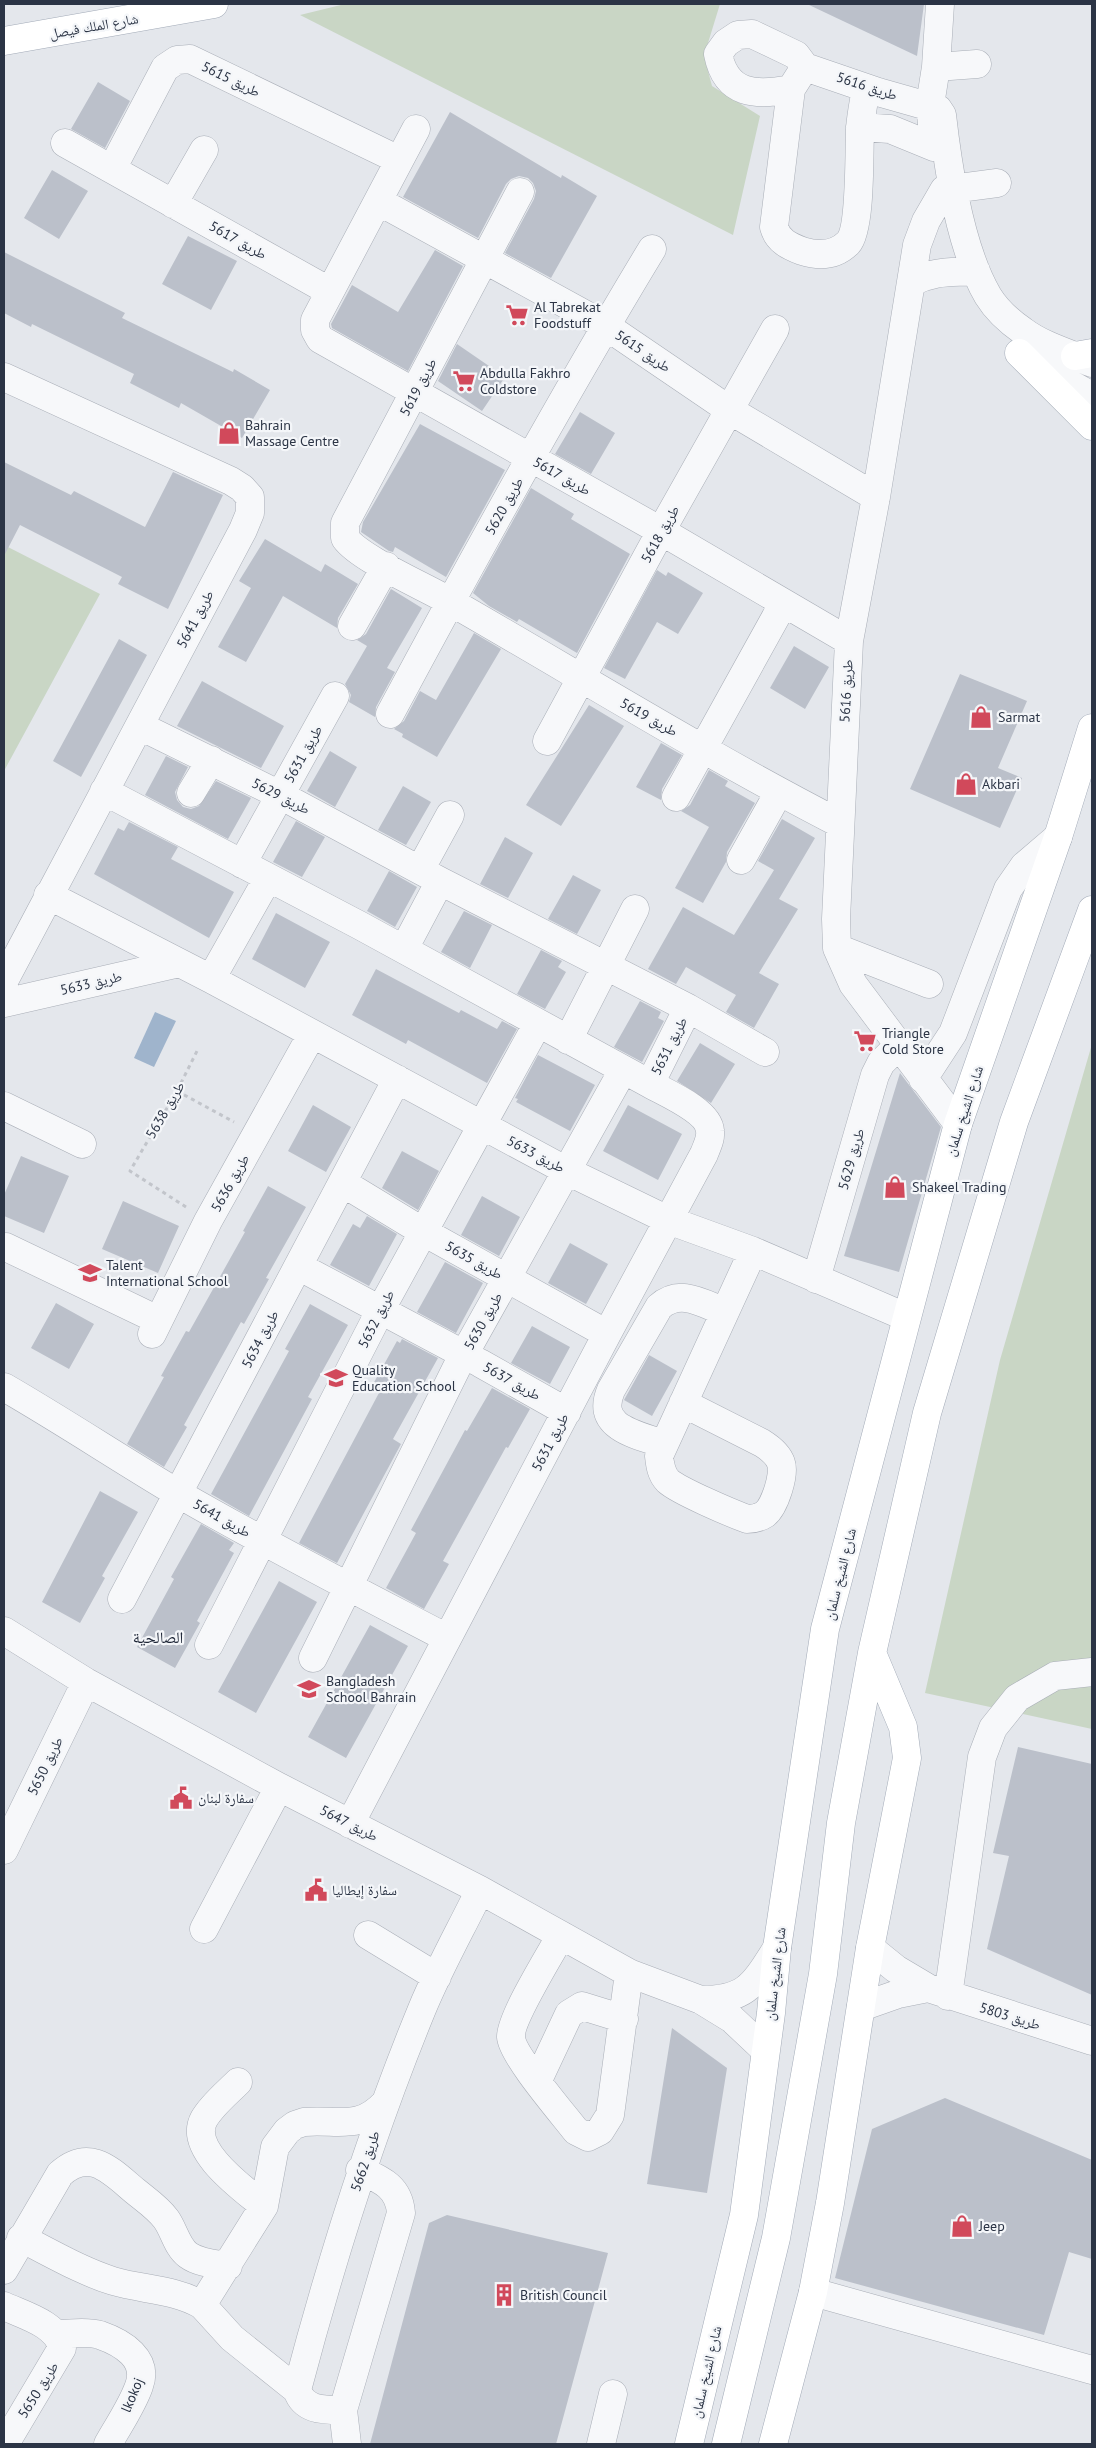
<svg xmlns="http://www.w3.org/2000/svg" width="1096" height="2448" font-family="'PT Sans','Noto Naskh Arabic',sans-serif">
<rect width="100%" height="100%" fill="#e4e7ec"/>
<path fill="#c9d6c5" d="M345,4H720L704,56L712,86L760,116L733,235L300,15Z
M4,545L100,594L4,771Z
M1092,1044V1729L925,1693L1000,1360Z"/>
<path fill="#9fb4cc" d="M155,1012L176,1021L154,1067L134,1058Z"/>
<path fill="#bbc0ca" d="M807,4H924L917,56Z
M98,82L130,101L105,148L71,129Z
M450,112L561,178L562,175L597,196L551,278L505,253L534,199L536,191L533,183L528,178L519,176L511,179L506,184L478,238L403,197Z
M52,170L88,191L59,239L24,218Z
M188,236L237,261L211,310L162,284Z
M435,250L463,266L408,371L332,328L331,324L352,285L398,312Z
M4,252L125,313L122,318L233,372L234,369L270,390L242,438L181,403L179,408L130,383L134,374L32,324L31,327L4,313Z
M457,344L505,377L482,411L438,381Z
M580,412L615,433L591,474L555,454Z
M420,424L505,470L446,577L395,547L393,552L389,551L361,532L363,522Z
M4,462L71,495L74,491L145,527L173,472L223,495L168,609L118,584L122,577L20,525L4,556Z
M531,488L574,514L571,519L630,554L577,653L519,619L517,622L489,606L473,593Z
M265,539L321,572L325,564L358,584L338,618L337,628L283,596L246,662L218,647L251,588L239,581Z
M657,570L666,576L668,572L703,593L678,634L657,622L625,679L604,668Z
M391,589L422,608L387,668L395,672L376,707L375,717L349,702L351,695L345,684L367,646L357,640L366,634Z
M474,633L501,649L437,757L402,737L403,734L394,729L404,721L420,691L436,700Z
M119,639L147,655L81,777L53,761Z
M794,646L829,667L805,709L770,688Z
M960,674L1027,701L998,768L1022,778L1000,828L910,789Z
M202,681L284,726L261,768L177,726Z
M589,705L624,726L561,826L526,805Z
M661,743L682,755L662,789L661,800L636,787Z
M330,751L357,767L335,807L307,791Z
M166,756L188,767L175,792L177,800L183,807L191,809L199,806L216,781L251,798L228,839L145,795Z
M709,770L728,781L725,786L755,803L727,852L726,862L703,903L675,888L709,827L681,811L690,805Z
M403,786L431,802L406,845L378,830Z
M782,819L815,838L779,899L798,909L759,973L779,984L754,1028L726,1012L736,995L686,967L676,984L648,969L683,907L734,935L774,870L758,861Z
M296,821L325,837L302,877L273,862Z
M129,822L178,847L171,859L234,892L209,938L94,874L118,828L124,831Z
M505,837L533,853L508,898L480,884Z
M389,871L417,887L395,927L367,911Z
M573,875L601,890L577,934L548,919Z
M464,911L492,925L470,968L441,952Z
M276,913L330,942L305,988L252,959Z
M541,950L562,961L558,967L566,972L545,1009L517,994Z
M376,969L459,1013L461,1010L497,1029L502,1021L517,1029L487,1083L408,1040L406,1044L352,1015Z
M640,1001L661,1012L658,1018L664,1021L642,1062L614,1047Z
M700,1043L735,1064L711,1103L677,1081Z
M538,1055L595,1085L570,1131L516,1102L518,1099L515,1098Z
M900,1073L941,1127L899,1272L844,1256Z
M313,1105L351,1127L326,1172L288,1151Z
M628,1105L682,1134L658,1180L603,1151Z
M402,1151L439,1171L418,1210L382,1188Z
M21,1156L69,1176L44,1233L4,1216V1195Z
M268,1186L306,1207L266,1278L269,1279L244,1324L241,1322L184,1425L187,1427L164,1467L127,1444L164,1377L161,1376L186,1331L189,1332L245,1232L243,1231Z
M482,1196L520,1217L499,1256L461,1235Z
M123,1201L179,1226L158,1273L102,1249Z
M367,1216L397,1234L369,1286L330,1265L353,1224L360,1228Z
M570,1243L608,1264L586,1304L548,1283Z
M445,1262L483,1283L456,1333L417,1312Z
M56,1303L94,1324L69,1369L31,1348Z
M310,1304L348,1325L308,1397L312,1399L249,1516L211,1494L289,1351L285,1349Z
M532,1326L570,1347L550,1384L511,1363Z
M402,1339L438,1358L393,1439L401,1444L337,1563L299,1543L380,1391L372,1386L397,1341L400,1343Z
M649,1355L677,1371L652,1416L624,1400Z
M492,1388L530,1409L508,1448L506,1447L443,1561L449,1564L424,1609L386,1588L416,1533L411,1530L465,1430L467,1431Z
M100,1491L138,1512L102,1576L105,1578L80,1623L42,1602Z
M201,1524L234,1543L229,1550L234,1553L197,1621L200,1623L175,1668L137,1647L174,1579L171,1577Z
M279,1581L317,1602L256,1713L218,1692Z
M370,1625L408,1646L346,1758L308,1737Z
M1018,1747L1092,1764V1995L987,1949L1009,1856L993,1853Z
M672,2028L727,2068L707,2193L647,2184Z
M945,2098L1092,2160V2259L1069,2252L1044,2335L835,2278L872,2129Z
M447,2215L608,2253L556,2444H370L429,2223Z"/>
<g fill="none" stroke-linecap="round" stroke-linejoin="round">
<defs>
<path id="minor" d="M805,67L791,89C756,96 726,95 718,54L726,43L738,35L752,34L796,55L805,67L878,92L938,109L942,115C948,168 961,250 988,296C996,309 1010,322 1023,331C1043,346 1069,353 1092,363
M936,67L977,64
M791,89L774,227C778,241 789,246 802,251C818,256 835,256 848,243C861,229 859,152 860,129C861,115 864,101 866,88
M932,124L930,105L936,67L940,4
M860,127L890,129L934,147L945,148
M416,129L315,320V330L320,339L661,531L849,641
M65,143L329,291
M112,169L165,68L177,60L190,59L399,160
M520,192L345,523V538C360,559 426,587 451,602C580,676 707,755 839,823
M378,201L606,326L731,411L876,497
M173,204L204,150
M912,282C936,270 951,273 976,271
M1038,366L1092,396
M4,377L231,481L242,488L250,497V513L243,530L4,981
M352,626L386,566
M390,714C474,557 560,401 652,249
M140,726L280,795L440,881L688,1008L765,1052
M547,741L661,531L775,329
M104,791L359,925L650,1084C666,1093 709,1111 710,1131C711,1139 707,1146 704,1154L607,1334L350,1824
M191,793L211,760
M676,797L783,604
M741,860L779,792
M242,864L335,696
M420,870L450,815
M48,895L211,979L567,1171L668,1220L753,1251L906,1317
M837,948L929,984
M404,949L440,881
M211,979L268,878
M4,1003L179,963
M568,1040L635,909
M923,1079L953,1033L1008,889L1024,866L1058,837
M650,1084L688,1008
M4,1106L82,1144
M958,1124L853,984L837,948L836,919L849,641L876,497L917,245L926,221L944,190L997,183
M343,1183L422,1231L607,1334
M6,1247L158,1320
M298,1266L480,1363L567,1412
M816,1279L875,1075L881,1063L898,1046
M152,1334L208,1221L312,1034
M4,1387C63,1421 120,1459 179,1494C267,1545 357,1591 447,1638
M683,1403L762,1443C770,1448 778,1454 781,1463C785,1474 775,1506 765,1514C759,1518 754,1519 747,1519C731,1513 679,1491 668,1481C661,1474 660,1465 659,1456L753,1251
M663,1444C636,1434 595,1428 611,1390L659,1307C680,1288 702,1303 725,1312
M122,1599L397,1079
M4,1631L86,1682L279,1787L480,1890L629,1973L701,2000L732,2019L765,2050
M209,1645L381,1309L538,1023
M313,1658L457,1367L623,1070
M4,1850L86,1682
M204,1929L279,1787
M368,1935L437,1977
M561,1935C550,1955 510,2019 511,2037C512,2055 563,2114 576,2131L588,2137L600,2131L610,2115L629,1973
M870,1948L896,1969L928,1988L1092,2041
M948,1996L982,1757L993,1728L1017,1698L1055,1676L1092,1672
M701,2000C747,2000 754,1984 777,1948
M861,2007L898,1994L928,1988
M538,2080L569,2014L582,2006L624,2019
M238,2082C227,2093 212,2105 204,2119C187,2150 245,2190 264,2206
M21,2238C51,2253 81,2271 113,2281C144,2290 174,2289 202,2305
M4,2270L60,2174C90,2147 111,2171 135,2191C146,2200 158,2208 166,2219C174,2230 177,2247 188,2255C199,2263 215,2264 228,2266
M813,2292L1092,2370
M4,2306C23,2315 58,2324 62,2348L5,2444
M57,2334C71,2334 87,2331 100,2335C123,2343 149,2359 139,2386C132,2406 118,2426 108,2444
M297,2390L232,2338L202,2305L264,2206L275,2147L287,2131L295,2125L304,2122C338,2119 359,2131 385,2103
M343,2410C324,2410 304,2411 297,2390C331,2261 371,2133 422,2009C439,1968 461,1929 480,1890
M347,2444L343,2410L401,2213C399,2187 382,2180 360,2170
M601,2444L613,2394"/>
<path id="major" d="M4,41L214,4
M1019,353L1092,426
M1075,356L1092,353
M689,2444L744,2215L771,2013L777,1948L825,1629L958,1124L1058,837L1092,728
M726,2444L776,2238L823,1974L841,1823L872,1653L927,1413L1014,1122L1092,910
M773,2444L813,2292L830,2203L870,1948L907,1758L903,1727L872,1653"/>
</defs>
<use href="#minor" stroke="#a9aeb7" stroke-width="29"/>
<use href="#major" stroke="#a3abb8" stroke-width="29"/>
<path stroke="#c2c5cb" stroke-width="3" stroke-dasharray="4 4" stroke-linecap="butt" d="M177,1091L234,1122
M186,1207L130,1171L177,1091L198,1049"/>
<use href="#minor" stroke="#f7f8fa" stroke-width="28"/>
<use href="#major" stroke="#fff" stroke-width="28"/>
</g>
<defs>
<symbol id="supermarket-bare" viewBox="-9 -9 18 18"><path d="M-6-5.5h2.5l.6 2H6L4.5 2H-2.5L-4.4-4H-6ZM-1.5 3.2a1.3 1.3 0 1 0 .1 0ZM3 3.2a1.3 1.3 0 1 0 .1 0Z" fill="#d1495b" stroke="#f4f6f9" stroke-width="2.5" paint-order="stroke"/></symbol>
<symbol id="shop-bare" viewBox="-9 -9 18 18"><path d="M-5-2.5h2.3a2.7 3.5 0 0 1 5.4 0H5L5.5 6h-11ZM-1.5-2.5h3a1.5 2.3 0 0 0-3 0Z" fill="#d1495b" stroke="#f4f6f9" stroke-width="2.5" paint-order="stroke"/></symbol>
<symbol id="school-bare" viewBox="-9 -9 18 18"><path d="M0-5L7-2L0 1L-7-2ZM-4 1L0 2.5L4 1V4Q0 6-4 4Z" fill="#d1495b" stroke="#f4f6f9" stroke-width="2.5" paint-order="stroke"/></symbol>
<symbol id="civic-bare" viewBox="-9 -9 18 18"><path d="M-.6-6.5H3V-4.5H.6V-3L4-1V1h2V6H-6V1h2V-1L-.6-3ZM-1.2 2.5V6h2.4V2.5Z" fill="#d1495b" stroke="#f4f6f9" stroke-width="2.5" paint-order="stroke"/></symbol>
<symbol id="building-bare" viewBox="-9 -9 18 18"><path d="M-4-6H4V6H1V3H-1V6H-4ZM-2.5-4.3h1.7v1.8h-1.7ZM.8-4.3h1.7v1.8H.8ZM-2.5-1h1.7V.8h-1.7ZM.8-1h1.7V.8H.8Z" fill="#d1495b" stroke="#f4f6f9" stroke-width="2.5" paint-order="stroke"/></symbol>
</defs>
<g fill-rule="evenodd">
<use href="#supermarket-bare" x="501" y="299" width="32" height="32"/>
<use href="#supermarket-bare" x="448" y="365" width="32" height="32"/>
<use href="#shop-bare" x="213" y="417" width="32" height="32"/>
<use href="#shop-bare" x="965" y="701" width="32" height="32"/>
<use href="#shop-bare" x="950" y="768" width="32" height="32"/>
<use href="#supermarket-bare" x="849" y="1025" width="32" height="32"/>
<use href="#shop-bare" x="879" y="1171" width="32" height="32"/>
<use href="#school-bare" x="74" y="1257" width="32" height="32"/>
<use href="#school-bare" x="320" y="1362" width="32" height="32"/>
<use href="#school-bare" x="293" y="1673" width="32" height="32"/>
<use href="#civic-bare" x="165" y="1782" width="32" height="32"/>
<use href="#civic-bare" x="300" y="1874" width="32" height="32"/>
<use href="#shop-bare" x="946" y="2210" width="32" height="32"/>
<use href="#building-bare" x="488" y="2279" width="32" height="32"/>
</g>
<g text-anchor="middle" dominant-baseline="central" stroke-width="4.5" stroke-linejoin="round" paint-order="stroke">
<g font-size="14" fill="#2b3445" stroke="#f4f6f9">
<text transform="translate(94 26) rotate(-10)">شارع الملك فيصل</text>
<text transform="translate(231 79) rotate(26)">طريق 5615</text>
<text transform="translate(867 86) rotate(18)">طريق 5616</text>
<text transform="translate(238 240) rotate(29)">طريق 5617</text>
<text transform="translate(643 351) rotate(34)">طريق 5615</text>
<text transform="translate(418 387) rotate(-62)">طريق 5619</text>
<text transform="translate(562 476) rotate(29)">طريق 5617</text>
<text transform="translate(504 506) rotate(-61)">طريق 5620</text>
<text transform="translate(660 534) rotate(-61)">طريق 5618</text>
<text transform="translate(195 619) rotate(-62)">طريق 5641</text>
<text transform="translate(846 691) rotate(-87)">طريق 5616</text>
<text transform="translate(649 717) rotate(29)">طريق 5619</text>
<text transform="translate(303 754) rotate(-61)">طريق 5631</text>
<text transform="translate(281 796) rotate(27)">طريق 5629</text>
<text transform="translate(91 983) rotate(-13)">طريق 5633</text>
<text transform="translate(669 1046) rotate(-63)">طريق 5631</text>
<text transform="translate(165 1110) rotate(-60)">طريق 5638</text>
<text transform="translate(964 1111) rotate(-72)">شارع الشيخ سلمان</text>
<text transform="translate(536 1154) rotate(28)">طريق 5633</text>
<text transform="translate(851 1159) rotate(-74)">طريق 5629</text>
<text transform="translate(230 1183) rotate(-61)">طريق 5636</text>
<text transform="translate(474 1260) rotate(29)">طريق 5635</text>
<text transform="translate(376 1319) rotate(-63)">طريق 5632</text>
<text transform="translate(483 1321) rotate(-61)">طريق 5630</text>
<text transform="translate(260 1339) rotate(-62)">طريق 5634</text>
<text transform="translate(512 1381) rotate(29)">طريق 5637</text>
<text transform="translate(550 1442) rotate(-62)">طريق 5631</text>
<text transform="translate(222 1518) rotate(29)">طريق 5641</text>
<text transform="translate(840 1574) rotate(-76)">شارع الشيخ سلمان</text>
<text transform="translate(45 1766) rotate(-64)">طريق 5650</text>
<text transform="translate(349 1823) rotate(27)">طريق 5647</text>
<text transform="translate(775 1974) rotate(-83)">شارع الشيخ سلمان</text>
<text transform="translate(1010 2016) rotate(17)">طريق 5803</text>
<text transform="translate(365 2161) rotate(-71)">طريق 5662</text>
<text transform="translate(706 2372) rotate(-77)">شارع الشيخ سلمان</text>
<text transform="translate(38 2390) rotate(-58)">طريق 5650</text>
<text transform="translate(132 2395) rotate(-67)">lkokoj</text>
</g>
<g font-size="14" fill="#2b3445" stroke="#f4f6f9" text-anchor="start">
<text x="534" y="307">Al Tabrekat<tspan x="534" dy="16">Foodstuff</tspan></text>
<text x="480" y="373">Abdulla Fakhro<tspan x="480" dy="16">Coldstore</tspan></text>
<text x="245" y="425">Bahrain<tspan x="245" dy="16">Massage Centre</tspan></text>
<text x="998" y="717">Sarmat</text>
<text x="982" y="784">Akbari</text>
<text x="882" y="1033">Triangle<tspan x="882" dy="16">Cold Store</tspan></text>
<text x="912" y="1187">Shakeel Trading</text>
<text x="106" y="1265">Talent<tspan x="106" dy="16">International School</tspan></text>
<text x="352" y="1370">Quality<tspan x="352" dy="16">Education School</tspan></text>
<text x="326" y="1681">Bangladesh<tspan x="326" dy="16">School Bahrain</tspan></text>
<text x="198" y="1798">سفارة لبنان</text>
<text x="332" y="1890">سفارة إيطاليا</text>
<text x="979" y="2226">Jeep</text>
<text x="520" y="2295">British Council</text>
</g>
<g font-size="16" fill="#1d2536" stroke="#f4f6f9">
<text x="158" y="1637">الصالحية</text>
</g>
</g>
<rect width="1096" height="2448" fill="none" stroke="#2b3445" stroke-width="10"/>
</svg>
